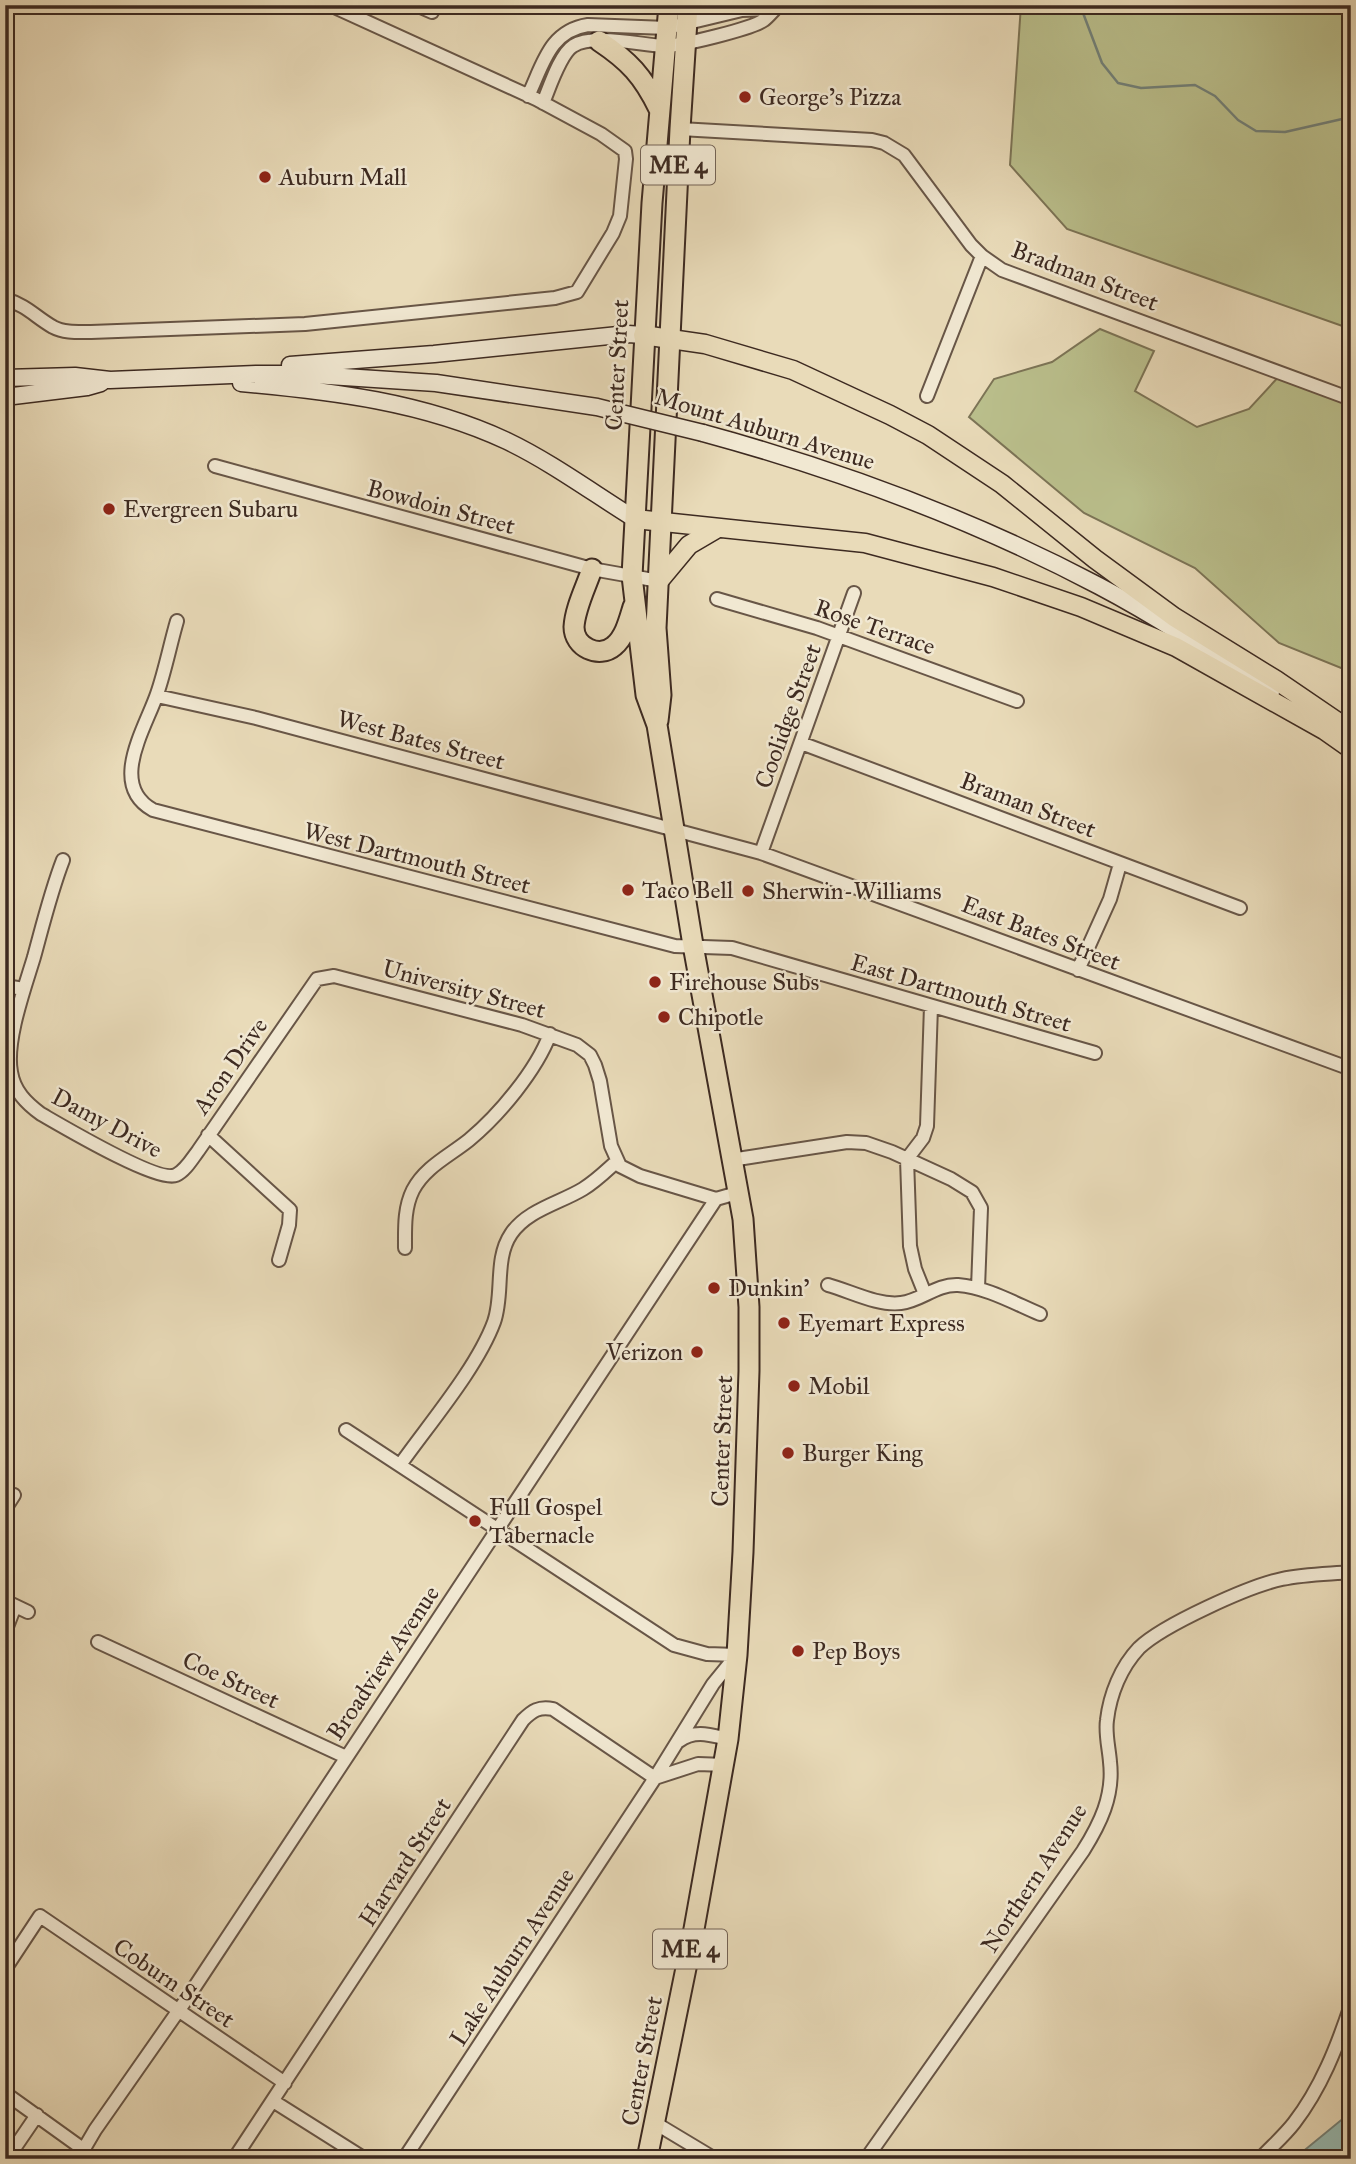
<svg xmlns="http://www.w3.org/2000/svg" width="1356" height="2164" font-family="'IM FELL Great Primer',serif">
<rect width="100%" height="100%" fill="#e9dbb9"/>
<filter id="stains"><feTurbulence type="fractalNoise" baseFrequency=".00286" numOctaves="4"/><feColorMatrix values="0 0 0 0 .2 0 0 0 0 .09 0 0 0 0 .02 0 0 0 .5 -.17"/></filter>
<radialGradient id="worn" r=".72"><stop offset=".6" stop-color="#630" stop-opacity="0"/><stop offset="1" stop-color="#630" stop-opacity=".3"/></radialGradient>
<path fill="#babf8c" stroke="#7c7456" stroke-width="2" d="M1021,5H1351V329L1067,229L1010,165Z
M1100,329L1154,351L1135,391L1197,427L1249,409L1282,373L1351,399V672L1279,643L1195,568L1084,513L969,417L994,379L1052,362Z"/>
<path fill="#97bbb3" stroke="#738179" stroke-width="2" d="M1351,2112V2159H1293L1295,2158Z"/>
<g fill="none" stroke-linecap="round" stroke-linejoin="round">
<path stroke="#738179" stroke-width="2.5" d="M1080,5L1102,63L1118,83L1141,88L1195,85L1215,96L1238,120L1256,131L1285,132L1351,117"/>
<defs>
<path id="minor" d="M416,5L432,12
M528,96C543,65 549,31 588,25L667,28L742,10L775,9
M543,103C549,89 560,54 573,46C592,33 641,45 664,46C681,46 751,29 764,20C768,17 772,12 775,9
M680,129L872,140L884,143L904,155L971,245L982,256L1002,270L1351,399
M5,299C28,306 34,316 53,327C64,333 78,332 91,332L305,324L555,298L577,292L613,233L620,216L626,159L625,151L601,134L536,99L330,5
M927,396L982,256
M215,466L592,569L659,581
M717,599L817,628L1017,701
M177,621C170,645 165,671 157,694C145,729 108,785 153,810L675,946L732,948L1095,1053
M157,696L256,718L761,853L1351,1069
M801,743L1240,908
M761,853L854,593
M63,860C51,891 43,924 34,957C25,987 5,1041 11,1072C14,1091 26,1103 41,1114C62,1126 158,1183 176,1175C185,1171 192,1159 198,1151L317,979L334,976L522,1025L577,1045L590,1055L595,1065L600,1081L611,1146L620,1166L640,1176L716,1199L737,1193
M1078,970L1110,899L1120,864
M5,986L24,989
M208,1135L290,1210L289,1225L279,1260
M731,1160L847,1142L866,1143L892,1152L951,1179L972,1192L981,1208L978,1288
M405,1248C405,1228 404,1208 413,1190C425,1167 449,1156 469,1140C499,1115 536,1071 550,1034
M828,1285C850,1291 878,1306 901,1303C921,1301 936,1284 958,1285C986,1287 1014,1303 1040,1314
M925,1294L915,1269L910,1246L907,1159L923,1138L927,1126L931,1006
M346,1430L674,1645L707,1654L737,1655
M400,1465C429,1424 477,1368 494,1322C504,1294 494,1259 511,1234C527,1210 560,1203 583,1189C596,1181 606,1171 616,1162
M5,1509L14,1495
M5,1601L28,1612
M5,1632L15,1606
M98,1642L346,1757
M679,1741C695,1729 711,1735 728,1739
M655,1778L698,1764L725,1765
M5,1969L40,1916L285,2083
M5,2093L83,2149
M273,2101L365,2159
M655,2123L715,2159
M7,2159L37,2115
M78,2159L95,2130L188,1997L716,1199
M234,2159L523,1720C532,1711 539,1706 553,1709L655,1778
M404,2159L655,1778L713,1684L735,1657
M866,2159L1083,1851C1100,1824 1114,1796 1110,1762C1109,1748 1105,1734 1107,1720C1110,1694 1121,1667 1139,1648C1163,1625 1249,1586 1282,1579C1304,1574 1328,1574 1351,1572
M1260,2159C1271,2147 1284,2136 1294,2123C1321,2088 1337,2047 1351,2005"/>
<path id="secondary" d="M290,365L434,354L628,334L643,335
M5,378L75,376L110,380L256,374H298L436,383L597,407L621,413
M241,383C331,391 424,402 507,441C551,462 593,493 635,519
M5,397L87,387L101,383
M703,433C839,470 974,520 1099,586C1158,617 1215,655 1271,692"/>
<path id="primary" d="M643,335L705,344L793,370L890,415L928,435L1002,484L1095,559L1174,617L1276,680L1351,731
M635,519L865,543L993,577L1081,607L1176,647L1324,730L1351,749
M659,581L689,545L718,528"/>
<path id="trunk" d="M599,41C629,61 643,76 659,109
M592,569C586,587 575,608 574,627C574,647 599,659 614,646C625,637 629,620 633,607
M658,721L661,695L656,628L680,129L688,5
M647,2159L694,1929L728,1739L737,1655L743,1552L749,1371V1307L743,1219L693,945L657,725L646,695L632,576L652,203L669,5"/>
</defs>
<use href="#minor" stroke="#685647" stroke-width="16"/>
<use href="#secondary" stroke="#3d2a21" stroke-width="19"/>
<use href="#primary" stroke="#3d2a21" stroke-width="21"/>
<use href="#trunk" stroke="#3d2a21" stroke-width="23"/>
<use href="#minor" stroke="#f1e8d2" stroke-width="12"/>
<use href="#secondary" stroke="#f1e8d2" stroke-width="16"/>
<use href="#primary" stroke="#e9dbb9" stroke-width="18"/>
<use href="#trunk" stroke="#e9dbb9" stroke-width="19"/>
<defs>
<path id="secondary-bridge" d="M621,413L703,433"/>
</defs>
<use href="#secondary-bridge" stroke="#3d2a21" stroke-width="19" stroke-linecap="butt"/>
<use href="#secondary-bridge" stroke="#f1e8d2" stroke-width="16"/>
</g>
<g fill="#8f2418" stroke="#f1e8d2" stroke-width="2.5">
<circle cx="745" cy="97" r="7"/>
<circle cx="265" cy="177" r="7"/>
<circle cx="109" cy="509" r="7"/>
<circle cx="628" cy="890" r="7"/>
<circle cx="748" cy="891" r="7"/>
<circle cx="655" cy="982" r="7"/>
<circle cx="664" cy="1017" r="7"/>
<circle cx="714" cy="1288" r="7"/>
<circle cx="784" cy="1323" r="7"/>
<circle cx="697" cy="1352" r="7"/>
<circle cx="794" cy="1386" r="7"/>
<circle cx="788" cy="1453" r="7"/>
<circle cx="475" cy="1521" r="7"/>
<circle cx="798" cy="1651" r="7"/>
</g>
<g text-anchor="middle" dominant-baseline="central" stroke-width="5" stroke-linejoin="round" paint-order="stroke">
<g fill="#f1e8d2" stroke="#736356" stroke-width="2">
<rect x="641" y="145.5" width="74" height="39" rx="5"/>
<rect x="653" y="1929.5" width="74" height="39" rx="5"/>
</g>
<g font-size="23" font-weight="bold" fill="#3d2a21">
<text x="678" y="165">ME 4</text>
<text x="690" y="1949">ME 4</text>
</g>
<g font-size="24" fill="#3d2a21" stroke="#f1e8d2" text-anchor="start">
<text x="759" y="97">George's Pizza</text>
<text x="279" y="177">Auburn Mall</text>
<text x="123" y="509">Evergreen Subaru</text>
<text x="642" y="890">Taco Bell</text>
<text x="762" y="891">Sherwin-Williams</text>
<text x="669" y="982">Firehouse Subs</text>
<text x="678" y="1017">Chipotle</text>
<text x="728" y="1288">Dunkin'</text>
<text x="798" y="1323">Eyemart Express</text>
<text x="683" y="1352" text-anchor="end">Verizon</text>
<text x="808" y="1386">Mobil</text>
<text x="802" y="1453">Burger King</text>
<text x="489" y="1507">Full Gospel<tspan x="489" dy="28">Tabernacle</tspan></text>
<text x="812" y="1651">Pep Boys</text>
</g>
<g font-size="24" fill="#3d2a21" stroke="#f1e8d2">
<text transform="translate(1085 276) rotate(21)">Bradman Street</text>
<text transform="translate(617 365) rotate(-87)">Center Street</text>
<text transform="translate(765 429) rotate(17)">Mount Auburn Avenue</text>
<text transform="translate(441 507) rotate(15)">Bowdoin Street</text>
<text transform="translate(875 627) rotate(19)">Rose Terrace</text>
<text transform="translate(788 716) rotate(-70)">Coolidge Street</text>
<text transform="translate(421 740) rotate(15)">West Bates Street</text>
<text transform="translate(1028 805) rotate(21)">Braman Street</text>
<text transform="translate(417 858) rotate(14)">West Dartmouth Street</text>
<text transform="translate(1041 933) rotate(21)">East Bates Street</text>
<text transform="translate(464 989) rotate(15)">University Street</text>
<text transform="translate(961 993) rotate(16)">East Dartmouth Street</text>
<text transform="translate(230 1066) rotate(-55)">Aron Drive</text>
<text transform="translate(107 1123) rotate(28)">Damy Drive</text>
<text transform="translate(722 1441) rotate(-88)">Center Street</text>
<text transform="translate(383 1663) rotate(-56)">Broadview Avenue</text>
<text transform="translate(231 1680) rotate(25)">Coe Street</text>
<text transform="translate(405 1862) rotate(-57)">Harvard Street</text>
<text transform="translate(1034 1878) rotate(-57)">Northern Avenue</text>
<text transform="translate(512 1957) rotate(-57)">Lake Auburn Avenue</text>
<text transform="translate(174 1983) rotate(34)">Coburn Street</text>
<text transform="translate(642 2061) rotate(-79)">Center Street</text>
</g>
</g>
<rect width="1356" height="2164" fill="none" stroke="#e9dbb9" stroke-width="28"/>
<rect x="7" y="7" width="1342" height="2150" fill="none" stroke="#3d2a21" stroke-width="3.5"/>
<rect x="14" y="14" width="1328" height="2136" fill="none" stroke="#3d2a21" stroke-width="2"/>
<rect width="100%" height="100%" filter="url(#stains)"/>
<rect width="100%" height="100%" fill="url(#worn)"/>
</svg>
